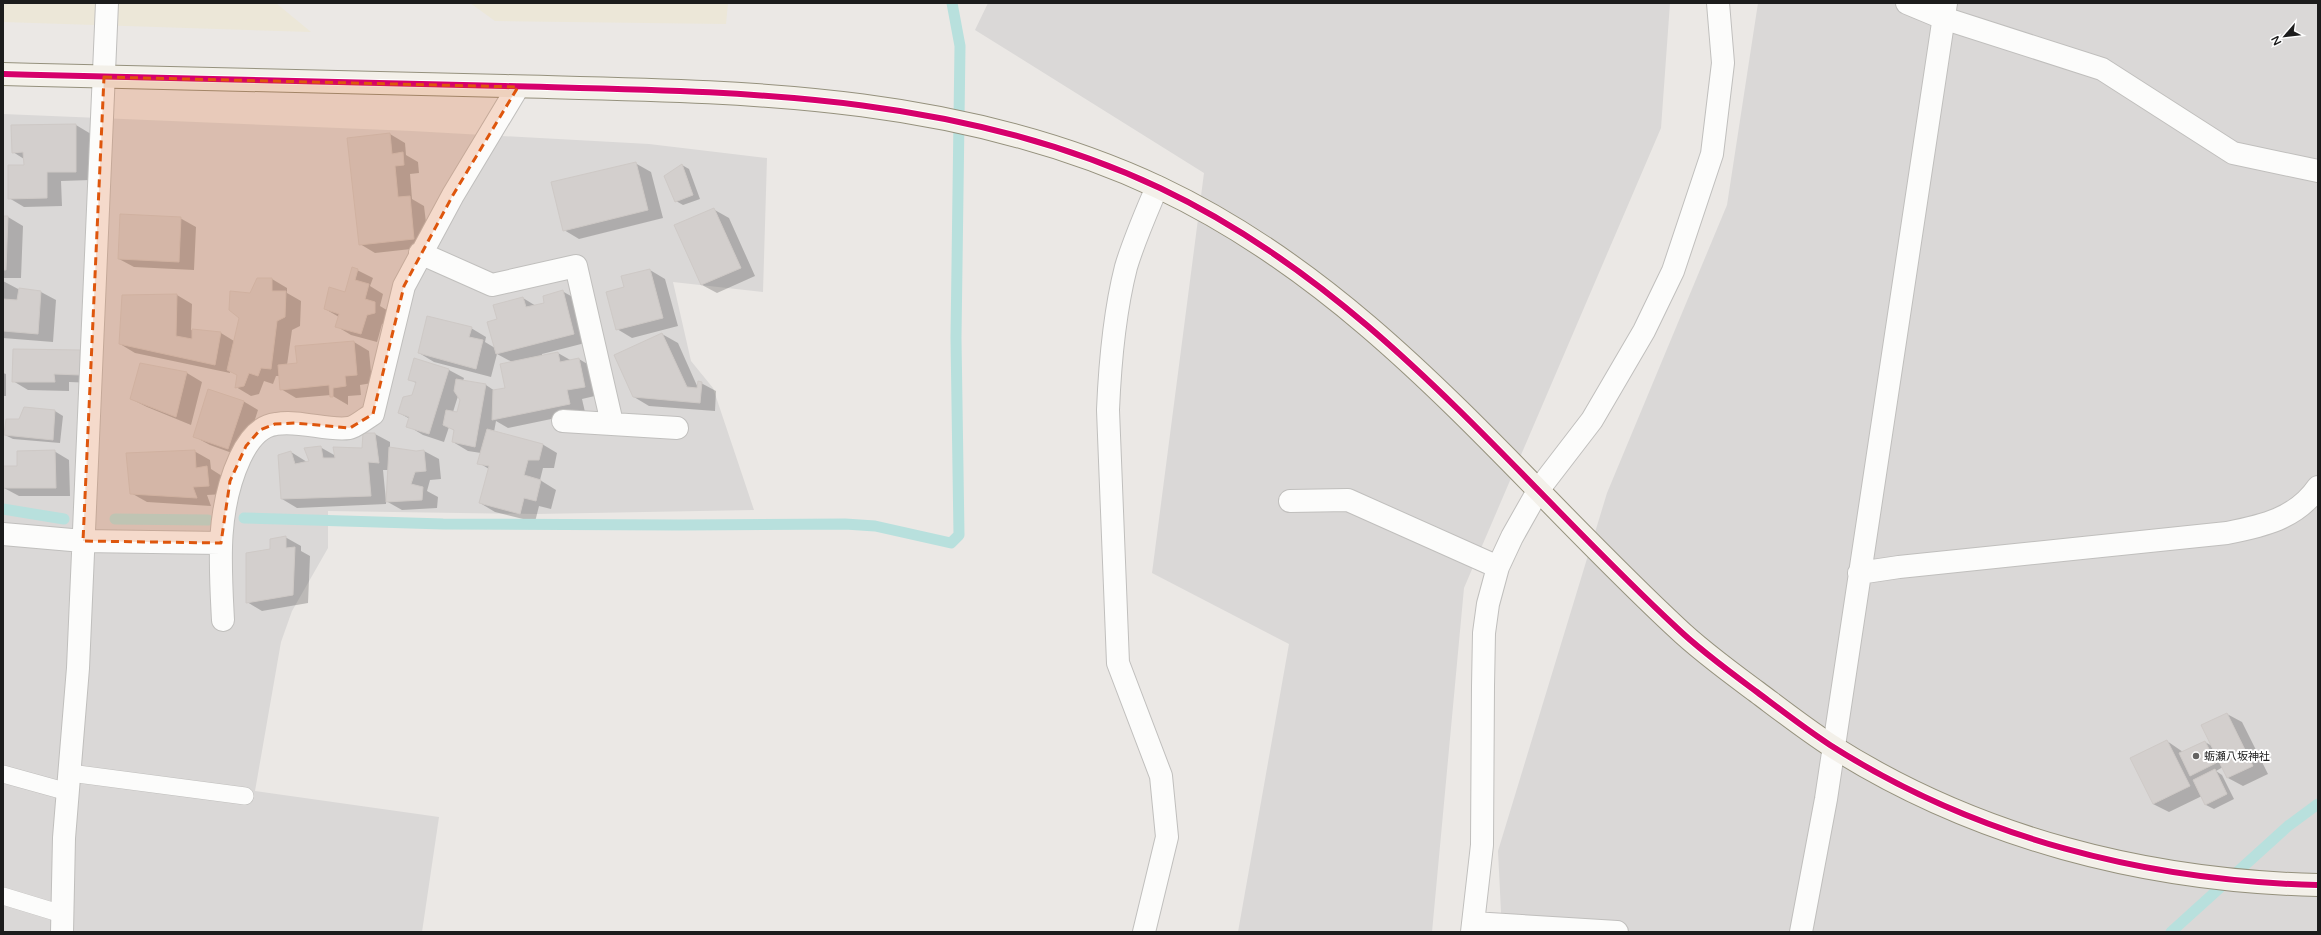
<svg xmlns="http://www.w3.org/2000/svg" width="2321" height="935" font-family="'Varela Round','Noto Sans JP',sans-serif">
<rect width="100%" height="100%" fill="#ebe8e5"/>
<path fill="#dad8d7" d="M988,3H1670L1661,128L1464,588L1432,932H1238L1289,644L1152,573L1204,173L975,30Z
M1758,3H2318V932H1502L1498,851L1607,493L1727,205Z
M3,114L412,131L649,144L767,158L763,292L673,282L691,361L713,388L754,510L536,514L328,511V548L292,611L281,642L255,791L439,817L422,932H3Z"/>
<path fill="#ece7d8" d="M3,3H276L311,32L3,22Z
M470,3H728L726,24L495,21Z"/>
<path fill="#0003" fill-rule="evenodd" d="M76,125L91,134V180L61,181L62,206L24,207L9,198L25,166L24,159L13,152Z
M390,134L405,143L406,155L418,162L419,173L410,174L412,199L424,206L429,247L375,253L360,244Z
M635,163L651,172L663,218L579,239L564,230Z
M682,165L689,169L700,199L683,205L676,201Z
M713,209L729,218L755,276L717,293L702,285Z
M3,217H8L23,226L21,278H3Z
M180,218L196,227L194,270L134,267L119,259Z
M357,270L373,278L370,286L383,294L380,306L390,312V322L382,324L377,342L351,335L336,326L339,317L325,309L346,293Z
M650,270L665,279L678,326L632,338L617,329L626,288Z
M257,279H272L287,288V293L301,301L300,326L292,330L287,365L298,364L354,342L369,351L372,383L360,385L361,395L348,396V405L331,395L296,398L281,389L280,376H276L273,384L264,381L259,394L251,396L236,387L238,375L230,370V373L135,353L120,344L123,296L177,295L192,304L191,330L221,333L234,341L250,294Z
M3,281L20,290L41,292L56,300L53,342L3,338Z
M562,291L578,300L589,342L542,354V356L558,353L572,361L579,359L594,368L599,395L582,399L585,412L508,428L496,421L494,432L542,444L557,453L554,468H543L540,480L556,490L551,509L539,506L535,522L495,512L480,503L489,469L479,463L481,453L468,451L453,442L455,431L449,427L444,442L423,435L408,426L410,419L399,413L413,396L416,383L409,379L449,370L464,378L463,381L486,385L495,391L506,389L512,362L497,354L491,377L434,362L419,353L471,328L486,337L485,342L495,348L498,320L523,298L536,306L546,304ZM458,396L461,399L458,413L453,412Z
M662,334L678,343L698,388L701,383L716,391L715,411L649,406L634,397Z
M80,351L95,360V383L69,382V391L28,390L13,381Z
M3,373L6,374V396H3Z
M187,373L202,382L191,425L147,407L131,399Z
M243,401L258,410L243,457L210,445L195,437Z
M25,408L55,411L63,416L60,443L13,439L5,435L19,421Z
M375,434L390,442V448L416,452L424,451L439,459L441,479L430,480L427,491L438,497L437,508L402,510L386,501V504L297,508L282,499L291,452L307,462L310,461L320,447L336,456L363,449ZM383,470H388L387,501H386Z
M54,451L69,460L70,496H19L4,488L18,467Z
M194,451L210,460L211,469L222,476L224,494L207,495L211,506L147,502L131,493Z
M285,537L301,546V551L310,556L308,603L262,611L247,602L272,550Z
M2227,714L2242,722L2268,774L2243,786L2228,778L2223,767L2216,771L2222,775L2234,799L2214,809L2206,805L2202,796L2169,812L2153,804L2167,741L2183,752L2205,742L2212,746Z"/>
<g fill="none" stroke-linecap="round" stroke-linejoin="round">
<path stroke="#b8e0dd" stroke-width="11" d="M3,509L64,519
M244,518L443,524L679,525L845,524L875,526L951,543L959,535L956,338L960,46L952,3
M115,519L208,520
M2171,932L2288,826L2318,804"/>
</g>
<path fill="#d3cfcd" stroke="#cec9c6" d="M76,124V172H47V198L8,199V165H24L23,152L12,153L11,125Z
M390,133L392,154L403,152L404,165L395,166L398,197L410,196L414,239L359,245L347,138Z
M636,162L648,210L563,231L551,182Z
M682,164L693,195L675,202L664,176Z
M714,208L741,268L701,285L674,225Z
M120,214L181,217L179,262L118,259Z
M3,216H8L6,270H3Z
M352,267L358,269L355,280L369,284L365,299L375,302V313L367,315L361,334L335,327L339,314L324,309L329,287L345,292Z
M650,269L663,318L616,330L606,292L624,287L621,276Z
M257,278H272V291H286L285,317L277,321L271,369L261,368L258,376L249,373L244,386L235,388L237,375L227,370L239,318L229,310L230,291L250,293Z
M19,288L41,291L38,334L3,331V299L17,300Z
M563,290L574,334L496,354L487,322L497,319L493,305L523,297L526,307L544,303L543,296Z
M177,294L176,336L192,339V329L221,332L215,365L119,344L122,295Z
M427,316L472,327L469,337L483,340L476,369L418,353Z
M662,333L687,387L697,388L698,381L702,382L700,403L633,397L614,355Z
M354,341L357,375L345,376L346,386L333,388V397H330L329,385L280,390L278,365L297,363L295,346Z
M13,349L80,350V375L54,374L55,382H12Z
M558,352L560,362L579,358L585,387L567,390L570,404L492,420L493,390L505,388L500,364Z
M414,358L449,369L429,434L406,427L409,417L398,413L403,397L412,395L416,382L408,380Z
M140,363L187,372L176,417L130,399Z
M456,379L486,384L475,447L452,442L454,430L443,425L446,410L457,412L460,400L454,391Z
M208,389L244,401L228,449L193,437Z
M24,407L55,410L53,440L4,435L6,419H19Z
M487,429L543,444L539,460H528L524,475L541,480L536,501L524,498L520,514L479,503L489,466L477,464Z
M363,433H375L379,463L368,462L371,496L281,499L278,455L291,451L295,464L309,461L304,448L321,446L323,458H335L333,447L362,448Z
M389,447L416,451L424,450L426,471L415,472L411,484L423,487L422,500L386,502Z
M55,450L56,488H3V466H17V451Z
M195,450L196,468L207,466L209,486L193,487L197,498L130,494L126,453Z
M286,536V548L295,547L293,595L246,603V553L270,549V539Z
M2227,713L2253,766L2227,778L2201,725Z
M2167,740L2190,786L2153,804L2130,758Z
M2205,741L2216,763L2190,776L2179,753Z
M2215,769L2227,794L2205,805L2193,780Z"/>
<g fill="none" stroke-linecap="round" stroke-linejoin="round">
<defs>
<path id="lane" d="M70,773L245,796
M3,774L68,792
M3,896L62,914"/>
<path id="street" d="M1907,3L1943,18L2102,69L2233,153L2318,171
M420,253L492,285L576,266L612,423
M563,421L677,428
M1290,501L1348,500L1498,567
M3,534L83,541L221,543
M1859,573L1899,567L2227,533C2262,526 2296,519 2318,487
M223,620C220,564 216,510 240,458C247,443 258,426 276,424C301,420 327,431 349,428C356,427 366,418 373,414L404,286L453,195L518,87
M1473,923L1617,932
M62,932L64,838L78,668L107,3
M1144,932L1167,837L1161,776L1118,663L1108,410C1110,362 1114,314 1126,267C1134,240 1146,213 1157,187
M1472,932L1482,845L1483,686L1484,633L1488,604L1498,567L1512,537L1539,489L1592,420L1644,331L1673,271L1712,154L1723,63L1718,3
M1801,932L1826,799L1946,3"/>
<path id="secondary" d="M3,74C170,79 337,82 505,86C730,92 951,90 1160,188C1373,289 1509,472 1677,628C1701,651 1730,672 1757,692C1781,710 1804,728 1830,745C1976,838 2146,881 2318,885"/>
</defs>
<use href="#lane" stroke="#c0bfbd" stroke-width="18"/>
<use href="#street" stroke="#c0bfbd" stroke-width="24"/>
<use href="#secondary" stroke="#95917d" stroke-width="24"/>
<use href="#lane" stroke="#fcfcfb" stroke-width="17"/>
<use href="#street" stroke="#fcfcfb" stroke-width="22"/>
<use href="#secondary" stroke="#f3f0e9" stroke-width="22"/>
<defs>
<path id="cycleway" d="M3,74C170,79 337,82 505,86C730,92 951,90 1160,188C1373,289 1509,472 1677,628C1701,651 1730,672 1757,692C1781,710 1804,728 1830,745C1976,838 2146,881 2318,885"/>
</defs>
<use href="#cycleway" stroke="#fff" stroke-width="8"/>
<use href="#cycleway" stroke="#d6006c" stroke-width="6"/>
</g>
<path fill="#de560d" fill-opacity="0.2" stroke="#de560d" stroke-width="3" stroke-dasharray="8 5" stroke-linejoin="round" d="M104,77L518,87L453,195L404,286L373,414L350,428L295,423L275,424L260,430L246,446L230,481L221,543L83,541Z"/>
<circle fill="#646362" stroke="#fff" stroke-width="1.5" cx="2196" cy="756" r="4"/>
<g text-anchor="middle" dominant-baseline="central" stroke-width="4" stroke-linejoin="round" paint-order="stroke">
<g font-size="11" fill="#1c1c1c" stroke="#fff" text-anchor="start">
<text x="2204" y="756">蛎瀬八坂神社</text>
</g>
</g>
<rect width="2321" height="935" fill="none" stroke="#1c1c1c" stroke-width="8"/>
<g transform="translate(2285 36) rotate(242)" stroke="#ffffff" stroke-width="3" paint-order="stroke">
<path d="M0-3L7 15L0 10L-7 15Z" fill="#1c1c1c"/>
<text y="-6" font-size="11" font-weight="bold" text-anchor="middle" fill="#1c1c1c">N</text>
</g>
</svg>
